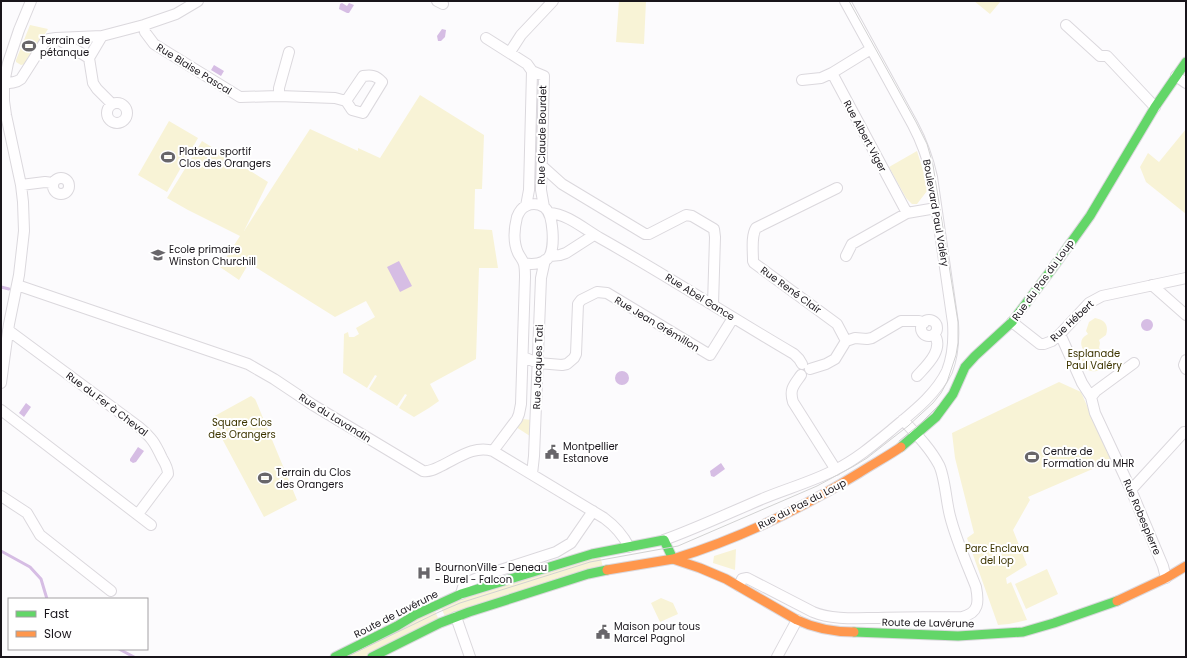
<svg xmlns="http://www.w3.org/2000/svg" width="1187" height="658" font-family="Poppins,sans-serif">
<rect width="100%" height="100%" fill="#fcfbfd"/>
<path fill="#f8f3d6" d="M619,1H646L644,44L616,42Z
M974,1H1001L990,14Z
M30,25L48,29L26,64L21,65L16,62V60Z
M420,95L484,135L482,189H475L474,229L492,230L498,268H479L476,359L430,384L439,401L429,408L414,417L399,408L407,395L405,394L397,406L369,389L377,376L375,375L367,388L343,373L344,334L348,332L349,337H354L359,334L356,328L375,317L366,301L335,317L249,263L239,280L220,267L240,236L188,210L167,198L202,141L268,182L244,231L310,129L358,151V148L380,158Z
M169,121L198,138L167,192L138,175Z
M1186,129V214L1146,182L1140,167L1148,153L1159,162Z
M917,151L923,170L927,191L917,204H912L906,198L889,167Z
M1095,318C1105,320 1109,325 1106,335L1099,340L1100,343L1099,348L1106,356C1107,376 1082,375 1082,361C1082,358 1084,355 1085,352C1079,345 1080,338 1088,334L1086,331L1089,322Z
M1059,382L1081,392L1111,461L1028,497L1030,500L1013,530L1027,565L1006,578L1007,584L1011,582L1027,620L1009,624L998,625L967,538L974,533L955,458L952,433Z
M251,396L255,399L256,401L297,500L264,517L211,418Z
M522,419L532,420L533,438L516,427Z
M736,549L735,570L713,563L714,556Z
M600,556L603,567L446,618L440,606Z
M1047,569L1058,594L1026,609L1015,584Z
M661,598L673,603L678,614L660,622L651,603Z
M434,609L439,620L365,657H341Z"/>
<path fill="#d6bde4" d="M342,3L347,6L349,3L354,5L349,13H347L339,9L340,4Z
M442,29L446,30L445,37L441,41H438L437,36Z
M214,65L224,71L221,76L211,70Z
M399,261L412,286L400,292L387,267Z
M1141 325a6 6 0 1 1 12 0a6 6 0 1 1-12 0Z
M615 378a7 7 0 1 1 14 0a7 7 0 1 1-14 0Z
M26,403L31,407L24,417L19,413Z
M138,447L144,451L136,462L133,463L130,461V459Z
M721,463L725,469L714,477L711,476L710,471Z"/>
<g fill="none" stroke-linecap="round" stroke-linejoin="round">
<path stroke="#d6bde4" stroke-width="3" d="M1,287L9,289
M1,551L30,567L41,579L47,599
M119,649L134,657"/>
<defs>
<path id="street" d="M437,1L443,4
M144,25L145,32L154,44L240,97L279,96L335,98L346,101L352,110L363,113L382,82C376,75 371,75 363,76L346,101
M1066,25L1100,56H1107L1155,107
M102,36L89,58L93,83L97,89L112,104
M56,38L89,58
M486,38L527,64L532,71L529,190L526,206
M510,52L521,35L553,1
M532,71L544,76L541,190L544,207
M832,73L907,213
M1176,76L1186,83
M802,80L821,78L832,73L871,49
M4,83C10,83 16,83 21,79L44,43L49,39L56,38L102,36L144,25L176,14L198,1
M279,96V88L289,52
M107 113a10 10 0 1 1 20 0a10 10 0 1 1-20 0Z
M542,166L562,184L645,234H649L686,215L692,216L714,229L715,237L713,305
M53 186a8 8 0 1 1 16 0a8 8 0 1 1-16 0Z
M21,185L45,182L53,183
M837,188L756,228C751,236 753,251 753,261L754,263L837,324L846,341
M549,213C568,214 584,229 600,238C666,275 729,316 794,354L799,359L802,364
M550,256L560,255L566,253L594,235
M846,256L852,244L907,213L936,208
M17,285L248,364L274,379L313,405L423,471C430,472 435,469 441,466C458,458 474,445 493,451L604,518C615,526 623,535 629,547
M1152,285L1186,315
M921 328a8 8 0 1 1 16 0a8 8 0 1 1-16 0Z
M1012,322L1040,344H1044L1052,341L1060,334L1089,303L1102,296L1186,278
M8,330L139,427C152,438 155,443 162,458C165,463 168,468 168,474L138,514
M1060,334L1082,383L1091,397
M523,357L538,363L562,365L567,364L574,358L576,354L578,304L581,300L597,292L607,293L710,355L733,318
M1186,360L1184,365L1186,369
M1134,363L1096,391L1091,397L1095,413L1131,490L1163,566L1166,578
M810,369L826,364L835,359L846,341L855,338L867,339L872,338L901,321H919L924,323
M801,375C794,385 789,389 793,402L836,470
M917,376C926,366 945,349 934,334
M1,383L9,324L19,275L24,231L23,202L21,185L6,115L4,101V83L8,63L19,30L31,1
M1,410L151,525
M493,451L517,419L519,414L521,404L525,277C525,273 525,268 524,264C523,260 520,257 518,253C513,242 514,229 517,217C519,212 521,208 526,206C532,203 539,204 544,207C554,214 555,248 549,257C544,264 532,265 524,263
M532,474L534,456L541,278L545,260
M1131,490L1184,432
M1,496L27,513L40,535L111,591
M664,540C697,528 729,513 762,499C786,489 811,482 835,470C855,460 872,446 889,432C910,414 935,396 947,371C953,356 954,339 953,323L932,177C928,159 922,142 913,125L845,1
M739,586L742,579L747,578L813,612C832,620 858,618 878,618C906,617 934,617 962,617C979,613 979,602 976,587C967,564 956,540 950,516C946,501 945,477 939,465C930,448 916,434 903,420
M461,594L463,587L468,582L482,576L556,552L571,543L593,511
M456,617L470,657
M777,657L797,620"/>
<path id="fast" d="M901,447L936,417L953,394L965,367L975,356L1012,322L1052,269L1090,216L1155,107L1186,62
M854,632L958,636L1023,632L1054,623L1117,601
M335,657L397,626L415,615L461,594L592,554L664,540L673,559
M372,657L440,623L469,612L588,574L607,570"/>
<path id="slow" d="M673,559C738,539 801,509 859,473C873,464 888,456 901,447
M607,570L673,559L700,568L726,579L797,620C814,628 835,632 854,632
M1117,601L1166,578L1186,566"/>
</defs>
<use href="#street" stroke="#dbd8dd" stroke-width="12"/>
<use href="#fast" stroke="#dbd8dd" stroke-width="11"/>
<use href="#slow" stroke="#dbd8dd" stroke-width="11"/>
<use href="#street" stroke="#fffeff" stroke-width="10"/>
<use href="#fast" stroke="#63d668" stroke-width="9"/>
<use href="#slow" stroke="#ff974d" stroke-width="9"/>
<path stroke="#d2d2d2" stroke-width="1" d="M899,441L920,424L939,405
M346,657L439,612L460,603L590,562L678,546L817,486L854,466L867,458L908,426L933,403L941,393L947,382L956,355L958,343V322L933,165L927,144L916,122L849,1"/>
</g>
<defs>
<symbol id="stadium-bare" viewBox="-9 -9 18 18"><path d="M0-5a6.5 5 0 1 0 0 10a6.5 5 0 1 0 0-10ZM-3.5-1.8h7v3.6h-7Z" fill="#68666a" stroke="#fff" stroke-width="2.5" paint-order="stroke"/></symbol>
<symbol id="school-bare" viewBox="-9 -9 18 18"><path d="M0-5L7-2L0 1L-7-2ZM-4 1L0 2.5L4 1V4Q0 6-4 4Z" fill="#68666a" stroke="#fff" stroke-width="2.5" paint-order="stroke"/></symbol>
<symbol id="civic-bare" viewBox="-9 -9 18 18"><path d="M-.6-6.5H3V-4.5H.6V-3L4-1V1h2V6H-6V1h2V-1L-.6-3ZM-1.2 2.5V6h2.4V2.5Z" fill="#68666a" stroke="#fff" stroke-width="2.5" paint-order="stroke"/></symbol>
<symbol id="hospital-bare" viewBox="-9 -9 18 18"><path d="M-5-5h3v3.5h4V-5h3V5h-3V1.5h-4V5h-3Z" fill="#68666a" stroke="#fff" stroke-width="2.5" paint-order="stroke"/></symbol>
</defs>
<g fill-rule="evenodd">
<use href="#stadium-bare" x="19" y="36" width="20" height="20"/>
<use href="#stadium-bare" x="158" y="147" width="20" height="20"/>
<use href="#school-bare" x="148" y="245" width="20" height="20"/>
<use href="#civic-bare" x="542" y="442" width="20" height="20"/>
<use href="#stadium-bare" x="1022" y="447" width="20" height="20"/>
<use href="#stadium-bare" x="255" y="468" width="20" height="20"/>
<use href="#hospital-bare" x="414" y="563" width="20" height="20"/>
<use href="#civic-bare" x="593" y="622" width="20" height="20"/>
</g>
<g text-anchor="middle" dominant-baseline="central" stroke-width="4" stroke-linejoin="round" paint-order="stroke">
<g font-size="10" fill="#19151b" stroke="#fff" text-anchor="start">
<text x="40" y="40">Terrain de<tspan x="40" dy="12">pétanque</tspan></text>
<text x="179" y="151">Plateau sportif<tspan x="179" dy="12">Clos des Orangers</tspan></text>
<text x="169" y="249">Ecole primaire<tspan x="169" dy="12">Winston Churchill</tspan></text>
<text x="563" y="446">Montpellier<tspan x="563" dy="12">Estanove</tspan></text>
<text x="1043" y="451">Centre de<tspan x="1043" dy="12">Formation du MHR</tspan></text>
<text x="276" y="472">Terrain du Clos<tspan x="276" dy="12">des Orangers</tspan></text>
<text x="435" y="567">BournonVille - Deneau<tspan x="435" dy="12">- Burel - Falcon</tspan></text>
<text x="614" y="626">Maison pour tous<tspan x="614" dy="12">Marcel Pagnol</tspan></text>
</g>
<g font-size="10" fill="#19151b" stroke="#fff">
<text transform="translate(194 69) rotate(32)">Rue Blaise Pascal</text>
<text transform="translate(542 135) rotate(-89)">Rue Claude Bourdet</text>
<text transform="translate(865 136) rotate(62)">Rue Albert Viger</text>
<text transform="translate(936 213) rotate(80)">Boulevard Paul Valéry</text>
<text transform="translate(1043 280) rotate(-54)">Rue du Pas du Loup</text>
<text transform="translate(791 290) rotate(36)">Rue René Clair</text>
<text transform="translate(700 297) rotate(32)">Rue Abel Gance</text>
<text transform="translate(1072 321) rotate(-43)">Rue Hébert</text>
<text transform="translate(657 324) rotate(31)">Rue Jean Grémillon</text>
<text transform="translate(538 367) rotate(-88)">Rue Jacques Tati</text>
<text transform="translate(107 404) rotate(37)">Rue du Fer à Cheval</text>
<text transform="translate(335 418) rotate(32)">Rue du Lavandin</text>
<text transform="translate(802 504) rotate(-27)">Rue du Pas du Loup</text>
<text transform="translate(1142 517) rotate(67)">Rue Robespierre</text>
<text transform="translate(396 614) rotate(-27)">Route de Lavérune</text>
<text transform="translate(928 623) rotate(1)">Route de Lavérune</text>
</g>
<g font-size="10" fill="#3d3500" stroke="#fff">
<text x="1094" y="353">Esplanade<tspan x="1094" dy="12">Paul Valéry</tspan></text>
<text x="242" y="422">Square Clos<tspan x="242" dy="12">des Orangers</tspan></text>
<text x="997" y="548">Parc Enclava<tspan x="997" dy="12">del lop</tspan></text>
</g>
</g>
<rect width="1187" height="658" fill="none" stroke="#19151b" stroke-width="4"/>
<rect x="8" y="598" width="140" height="52" fill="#ffffff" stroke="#a3a1a4"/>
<rect x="16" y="611" width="20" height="6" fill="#63d668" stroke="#a3a1a4"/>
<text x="44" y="618" font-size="12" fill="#19151b">Fast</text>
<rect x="16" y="631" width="20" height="6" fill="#ff974d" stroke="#a3a1a4"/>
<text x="44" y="638" font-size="12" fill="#19151b">Slow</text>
</svg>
